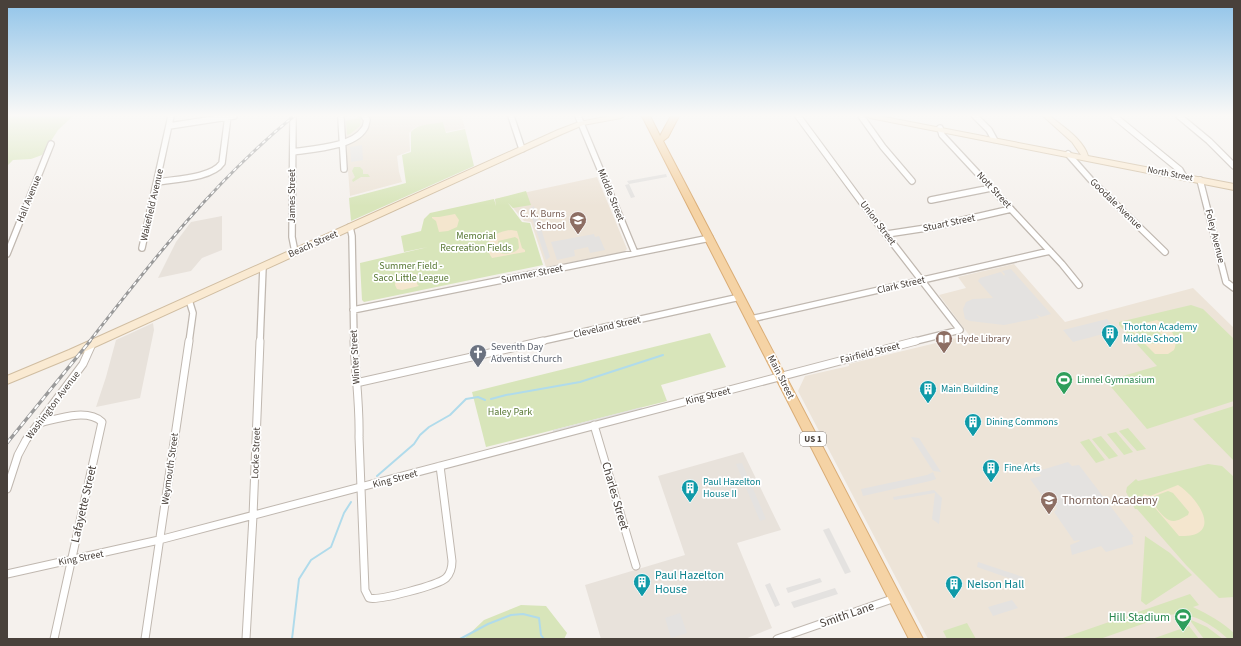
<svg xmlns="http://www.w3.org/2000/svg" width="1241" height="646" font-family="'Source Sans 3',sans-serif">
<rect width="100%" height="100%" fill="#f5f1ed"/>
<path fill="#e8e2db" d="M222,216V250L202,258L191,271L158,278L176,242L191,222Z
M153,323L154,330L140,398L96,407L106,377L116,340Z
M743,452L781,530L737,543L772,628L745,639H601L585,585L685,555L658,476Z"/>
<path fill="#ede4d8" d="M357,116H461L465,128L446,132L443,122L414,128L409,133L410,151L397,156L399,172L402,182L350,196L344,120L356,118Z
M597,177L627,249L624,252L546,267L531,222L524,221L509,203L496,205L495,199Z
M1014,264L1065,322L1193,288L1234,328V639H928L798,391L805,376L849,366V364L969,335L939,295L966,288L958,277Z"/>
<path fill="#d8e5ba" d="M7,116H73L58,130L42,155L31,159L13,160L7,166Z
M361,118L360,126L350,134L347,135L346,121Z
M443,122L446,133L465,129L474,166L351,221L349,198L406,183L402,155L411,152V132C417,124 433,124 443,122Z
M354,167H360L363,170V174H368L370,177H361L353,182L352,180L355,177L352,171Z
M526,191L531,205L513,208L508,203L522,222L530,223L543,265L364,302L362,300L360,263L428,247L404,252L401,236L421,231L424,219L430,213L494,199L496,206L495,199Z
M1191,305L1203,309L1234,339V401L1147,429L1106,381L1157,366L1119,325V322Z
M710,333L726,367L661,385L667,401L486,447L472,392Z
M1234,406V461L1193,419Z
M1128,428L1146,449L1137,451L1119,431Z
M1116,432L1133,452L1124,455L1107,434Z
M1101,436L1118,456L1109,459L1092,439Z
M1089,439L1105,460L1096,463L1080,442Z
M1208,464L1222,466L1234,477V597L1219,598L1186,565L1137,509H1135L1126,492L1127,487L1136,479L1138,481Z
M1145,536L1170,553L1192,575L1146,605L1141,601Z
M1190,594L1199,605L1193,607C1208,614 1222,622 1234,633V639H1228C1212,624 1191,611 1168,615L1100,639H1060Z
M521,605L546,606L567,633L564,639H464L484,620Z
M1189,619L1207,627L1223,639H1204Z
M967,623L976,639H947L943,631Z
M1189,626L1199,639H1152Z"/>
<path fill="#f4e6ce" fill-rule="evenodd" d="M455,214L459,220L457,227L448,231L439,232L436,221L432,218V217H439Z
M511,230L517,231L522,248L525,250V252L492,258L487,250C486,237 500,231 511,230ZM515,237L518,239L519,248C516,253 505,255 500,253L498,241Z
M410,273L418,275L417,284L419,286L402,290L397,289L395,285C396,277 402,273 410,273Z
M1157,320C1168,326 1180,336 1174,350L1168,354H1155L1132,331L1126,327L1127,325L1132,326ZM1147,324L1153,326L1165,338L1164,341C1153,345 1148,345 1140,336C1137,333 1135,332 1134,328Z
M1178,485C1200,499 1224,538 1179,536L1150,502L1144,500L1142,497L1144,494L1150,496ZM1168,491L1173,493L1189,512L1188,515C1184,517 1178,521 1174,521C1165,522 1152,504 1152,497Z"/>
<path fill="#e4e2e0" d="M362,145L363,160L351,162L350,147Z
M666,174L667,177L629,184L635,197L631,198L625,185L629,184L627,181Z
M534,206L550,257L546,260L529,209Z
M594,234L595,237L599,236L605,250L590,253L588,247L574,250L575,256L557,260L551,242Z
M1011,269L1051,314L1041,317L1036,314L1039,318L1004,325L970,321L965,319L963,309L966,302L973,299L993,298L978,281L980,278L1001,272L1004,276L1005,274L1002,271Z
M1107,319L1113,326L1114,331L1073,342L1063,330Z
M642,407V409L553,432V430Z
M911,437L919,438L941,472L933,471Z
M1068,462L1072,466L1079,465L1134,537H1132L1133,544L1106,552L1101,546L1072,555L1070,545L1080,541L1079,540L1074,541L1054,512L1057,509L1056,506L1053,504L1050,506L1030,479L1041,476L1038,471Z
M742,463L766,519L760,521L736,464Z
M933,472L936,479L930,481L863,496L861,489L927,475Z
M934,490L942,498L939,524L932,519L935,493L894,500L893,497Z
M829,528L851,572L845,574L823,530Z
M978,562L1023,577V583L977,567Z
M820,578L822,582L788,593L786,588Z
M770,583L780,605L775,607L765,585Z
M835,588L838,594L794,608L791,602Z
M1012,600L1018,608L993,616L988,607Z
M680,613L687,633L671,638L665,618Z"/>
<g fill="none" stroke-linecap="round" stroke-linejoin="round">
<path stroke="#b0dbeb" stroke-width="2" d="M491,399L506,395L580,382L663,355
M377,476L414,444L420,435L429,427L450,415L466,399L478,397L485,400
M292,639L299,579L311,560L331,547L344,513L351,502
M460,639L488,624L511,615L523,614L539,618L541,635L544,639"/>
<defs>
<path id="street-far1" d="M293,116L292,237L295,252
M511,116L522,149
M578,116L635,253
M798,116L874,219L960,330L912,342
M861,116L883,147L912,181
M975,116L989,130L994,139
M1114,116L1180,170L1184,177
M1179,116L1209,141L1234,166
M341,118L344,169
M169,126L234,116
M940,128L942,135L1062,264L1079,285
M293,152C312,149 353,147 364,129C366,127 366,123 367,120L364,116
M1068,154L1091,180L1165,252
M1200,180L1226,282L1234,288
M158,182C176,179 212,178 222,163L228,116
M931,200L991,188
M350,227L352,236L354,342
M887,234L933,227L1011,209
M142,248L171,116
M7,254L51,144
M353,310L710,238
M751,319L1050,251
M189,342L193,313L189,300
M260,342L263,267
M538,342L740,297"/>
<path id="street" d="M354,341C355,373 360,405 359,437L365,590L369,598C379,601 438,585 446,578C451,573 452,567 452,561L440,466
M356,383L543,341
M39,423C57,419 87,408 102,422L54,639
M594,425L636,566
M7,489L18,455L26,440L83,364L92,344
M7,574L159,540L916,341
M145,639L189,341
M246,639L253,516L260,341
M777,639L895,598"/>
<path id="secondary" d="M611,116H624L621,118L583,125L562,134L75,356L7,384V376L69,350L558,130L579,122Z
M867,116H879L1081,155L1072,142L1043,116H1050C1063,127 1083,139 1088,156L1234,184V190L870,118Z"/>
<path id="primary" d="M642,116H650L660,136L671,116H679L668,137L663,141L923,639H909Z"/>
</defs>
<use href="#street-far1" stroke="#c0b8b0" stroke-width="8"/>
<use href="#street" stroke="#c0b8b0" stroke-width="9"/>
<use href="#secondary" stroke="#d0bda1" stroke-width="2"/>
<use href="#primary" stroke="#daad76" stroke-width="2"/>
<use href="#street-far1" stroke="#fff" stroke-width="5.5"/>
<use href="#street" stroke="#fff" stroke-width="7"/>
<use href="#secondary" fill="#faead2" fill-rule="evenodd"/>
<use href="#primary" fill="#f5d3a5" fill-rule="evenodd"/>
<defs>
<path id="rail-far1" d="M89,342C152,261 214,181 294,116"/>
<path id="rail" d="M7,443L90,341"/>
</defs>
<use href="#rail-far1" stroke="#9a9a9a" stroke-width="3"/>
<use href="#rail" stroke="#9a9a9a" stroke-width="3.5"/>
<use href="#rail-far1" stroke="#fff" stroke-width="1.5" stroke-dasharray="4" stroke-linecap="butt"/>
<use href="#rail" stroke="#fff" stroke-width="2" stroke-dasharray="5.5" stroke-linecap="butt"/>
</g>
<linearGradient id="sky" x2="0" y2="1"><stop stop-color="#91c4e9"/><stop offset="0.56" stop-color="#faf9f7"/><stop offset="1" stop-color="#faf9f7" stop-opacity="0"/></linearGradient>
<rect width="1241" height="206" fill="url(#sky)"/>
<defs>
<symbol id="school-pin" viewBox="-11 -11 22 30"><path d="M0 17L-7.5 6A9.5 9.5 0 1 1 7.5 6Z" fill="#8d6e63" stroke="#fff"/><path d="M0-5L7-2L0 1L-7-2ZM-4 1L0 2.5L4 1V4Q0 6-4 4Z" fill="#fff"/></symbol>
<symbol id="building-pin" viewBox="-11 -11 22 30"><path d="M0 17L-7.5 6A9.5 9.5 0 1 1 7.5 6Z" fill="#0f9aa8" stroke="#fff"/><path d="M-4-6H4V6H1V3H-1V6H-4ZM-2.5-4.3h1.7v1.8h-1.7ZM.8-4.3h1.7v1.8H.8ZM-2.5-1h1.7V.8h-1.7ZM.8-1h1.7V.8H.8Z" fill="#fff"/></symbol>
<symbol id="library-pin" viewBox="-11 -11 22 30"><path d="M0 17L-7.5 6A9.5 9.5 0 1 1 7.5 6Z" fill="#8d6e63" stroke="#fff"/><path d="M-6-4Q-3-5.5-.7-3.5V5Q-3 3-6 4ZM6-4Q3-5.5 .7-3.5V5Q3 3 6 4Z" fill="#fff"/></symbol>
<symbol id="church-pin" viewBox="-11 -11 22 30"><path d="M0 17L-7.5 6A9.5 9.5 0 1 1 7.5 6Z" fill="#6b7280" stroke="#fff"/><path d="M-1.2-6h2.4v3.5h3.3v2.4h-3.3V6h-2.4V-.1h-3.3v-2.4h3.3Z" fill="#fff"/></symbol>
<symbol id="stadium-pin" viewBox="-11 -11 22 30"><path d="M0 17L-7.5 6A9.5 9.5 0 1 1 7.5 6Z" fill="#2e9e5b" stroke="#fff"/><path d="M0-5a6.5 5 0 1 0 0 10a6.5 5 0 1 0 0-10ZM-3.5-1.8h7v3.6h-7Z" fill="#fff"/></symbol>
</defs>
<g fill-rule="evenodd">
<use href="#school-pin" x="568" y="210" width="20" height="27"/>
<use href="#building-pin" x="1100" y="323" width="20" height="27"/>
<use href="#library-pin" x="934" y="329" width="20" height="27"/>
<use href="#church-pin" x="468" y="343" width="20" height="27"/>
<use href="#stadium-pin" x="1054" y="370" width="20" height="27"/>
<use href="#building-pin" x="918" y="379" width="20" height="27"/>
<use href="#building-pin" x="963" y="412" width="20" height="27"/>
<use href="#building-pin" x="981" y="458" width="20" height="27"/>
<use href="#building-pin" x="680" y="478" width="20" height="27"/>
<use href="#school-pin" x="1039" y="490" width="20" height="27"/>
<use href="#building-pin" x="632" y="572" width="20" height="27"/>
<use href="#building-pin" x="944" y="574" width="20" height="27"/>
<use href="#stadium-pin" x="1173" y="607" width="20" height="27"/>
</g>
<g text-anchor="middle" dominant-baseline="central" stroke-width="3.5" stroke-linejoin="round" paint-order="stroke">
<g font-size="9" fill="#49413b" stroke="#fff">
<text transform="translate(1170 174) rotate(11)">North Street</text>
</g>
<rect fill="#fff" stroke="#807a76" stroke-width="1" x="800" y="432" width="26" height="14" rx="3"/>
<g font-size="9" font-weight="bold" fill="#49413b">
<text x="813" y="439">US 1</text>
</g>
<g font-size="10" fill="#49413b" stroke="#fff">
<text transform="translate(994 190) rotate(47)">Nott Street</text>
<text transform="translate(611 195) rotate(68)">Middle Street</text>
<text transform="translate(292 196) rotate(-90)">James Street</text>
<text transform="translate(29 199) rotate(-68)">Hall Avenue</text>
<text transform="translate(1116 204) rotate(44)">Goodale Avenue</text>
<text transform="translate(152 205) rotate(-77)">Wakefield Avenue</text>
<text transform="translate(878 223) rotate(53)">Union Street</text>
<text transform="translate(949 223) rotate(-12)">Stuart Street</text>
<text transform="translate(1215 236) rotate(76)">Foley Avenue</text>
<text transform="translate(313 244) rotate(-24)">Beach Street</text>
<text transform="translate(532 274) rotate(-11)">Summer Street</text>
<text transform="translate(901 285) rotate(-13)">Clark Street</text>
<text transform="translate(607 327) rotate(-13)">Cleveland Street</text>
<text transform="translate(870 353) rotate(-14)">Fairfield Street</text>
<text transform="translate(355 357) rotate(-93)">Winter Street</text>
<text transform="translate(781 377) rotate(63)">Main Street</text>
<text transform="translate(708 396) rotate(-14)">King Street</text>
<text transform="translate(53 405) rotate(-53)">Washington Avenue</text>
<text transform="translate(256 453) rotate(-88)">Locke Street</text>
<text transform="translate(170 469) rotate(-82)">Weymouth Street</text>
<text transform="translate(395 479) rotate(-15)">King Street</text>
<text transform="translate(81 558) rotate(-11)">King Street</text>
</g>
<g font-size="10" fill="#785e54" stroke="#fff" text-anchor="end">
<text x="565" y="214">C. K. Burns<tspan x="565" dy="12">School</tspan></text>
<text x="957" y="339" text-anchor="start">Hyde Library</text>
</g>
<g font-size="10" fill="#567732" stroke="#fff">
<text x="476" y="236">Memorial<tspan x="476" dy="12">Recreation Fields</tspan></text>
<text x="411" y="266">Summer Field -<tspan x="411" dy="12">Saco Little League</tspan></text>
<text x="510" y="412">Haley Park</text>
</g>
<g font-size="10" fill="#0d838f" stroke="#fff" text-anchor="start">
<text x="1123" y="327">Thorton Academy<tspan x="1123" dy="12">Middle School</tspan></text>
<text x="941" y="389">Main Building</text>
<text x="986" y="422">Dining Commons</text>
<text x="1004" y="468">Fine Arts</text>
<text x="703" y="482">Paul Hazelton<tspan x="703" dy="12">House II</tspan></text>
</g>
<g font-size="10" fill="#5b616d" stroke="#fff" text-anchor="start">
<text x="491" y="347">Seventh Day<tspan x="491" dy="12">Adventist Church</tspan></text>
</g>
<g font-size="10" fill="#27864d" stroke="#fff" text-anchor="start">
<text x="1077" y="380">Linnel Gymnasium</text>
</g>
<g font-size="12" fill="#49413b" stroke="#fff">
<text transform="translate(615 496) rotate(74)">Charles Street</text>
<text transform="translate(84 504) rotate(-77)">Lafayette Street</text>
<text transform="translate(847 615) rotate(-19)">Smith Lane</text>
</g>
<g font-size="12" fill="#785e54" stroke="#fff" text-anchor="start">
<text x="1062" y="500">Thornton Academy</text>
</g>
<g font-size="12" fill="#0d838f" stroke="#fff" text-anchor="start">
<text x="655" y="575">Paul Hazelton<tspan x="655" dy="14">House</tspan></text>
<text x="967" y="584">Nelson Hall</text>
</g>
<g font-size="12" fill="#27864d" stroke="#fff" text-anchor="end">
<text x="1170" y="617">Hill Stadium</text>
</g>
</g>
<rect width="1241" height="646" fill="none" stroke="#49413b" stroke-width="16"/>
</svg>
